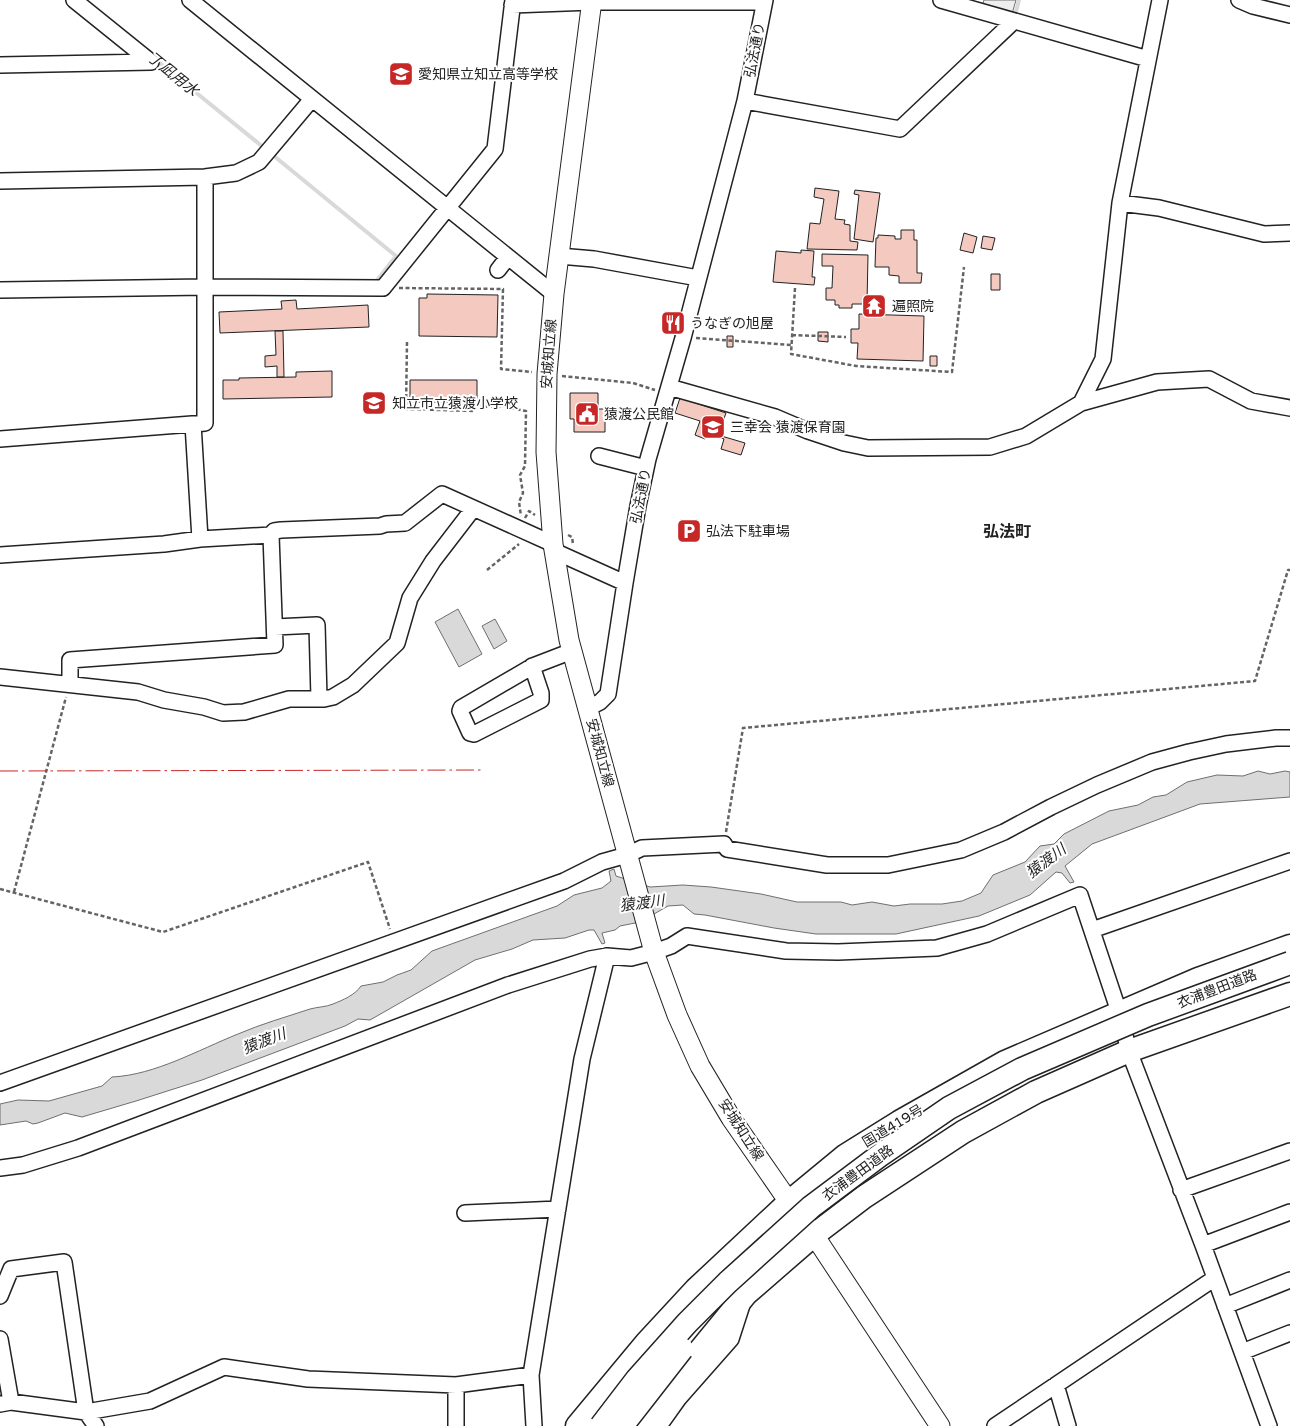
<svg xmlns="http://www.w3.org/2000/svg" width="1290" height="1426" font-family="'Varela Round','Noto Sans JP',sans-serif">
<rect width="100%" height="100%" fill="#fff"/>
<path fill="#eee" stroke="#6f6f6f" d="M984,0H1016L1012,14L982,6Z"/>
<path fill="#d9d9d9" stroke="#6f6f6f" d="M458,609L482,654L459,667L435,622Z
M495,619L507,641L494,649L482,626Z
M1258,771L1270,774L1285,771L1290,772V797L1200,804L1092,844L1065,866L1074,882L1070,883L1062,873L1056,872L1030,895L979,916L896,934H816L774,928L705,915L694,914L683,905L668,906L640,922L620,926L615,930L602,933L605,943L602,944L594,930H589L565,938L533,940L512,949L475,960L370,1020L358,1019L345,1026L202,1080L136,1101L82,1117L65,1113L38,1123L33,1124L26,1121L0,1125V1104L18,1100L49,1101L102,1086L112,1077C155,1075 198,1050 238,1034C261,1024 286,1017 310,1009C317,1007 326,1007 333,1004C343,1000 355,995 361,986L383,982L397,975L411,970L432,951L557,906L574,895L602,888L611,881L609,871L614,869L616,876L650,887L683,885L711,887L761,894L797,902H841L852,905L872,902L894,906L910,904H942L962,901L981,893L993,875L1025,862L1040,846L1054,844L1064,834L1109,811L1138,805L1153,797L1166,795L1187,782L1217,775L1243,776Z"/>
<g fill="none" stroke-linecap="round" stroke-linejoin="round">
<path stroke="#d9d9d9" stroke-width="4" d="M1015,16L1019,0
M156,60L263,147
M274,156L396,256L378,279"/>
</g>
<path fill="#f3c9c0" stroke="#222" d="M815,188L839,191L835,219L845,220L844,224L850,225V241L858,242L857,250L807,249L810,223L820,224L824,199L814,197Z
M855,190L880,193L873,242L854,239L859,195L854,194Z
M901,230H914V240H917V273H922L921,283H899V276L889,275V267H875L876,238H878V235L895,236V239H901Z
M964,233L977,237L973,253L960,250Z
M983,236L995,238L992,250L981,248Z
M801,250L814,251L812,277H815L814,285L773,282L776,251L801,253Z
M822,254L868,255L867,304H852V308H839V305H835V300H826V288H832L833,266H822Z
M991,274H1000V290H991Z
M427,294L498,295L497,337L419,336V298H427Z
M296,300L297,309L368,305L369,327L220,333L219,312L282,309L281,301Z
M859,314L924,316L923,361L857,359L858,343H851V329H859Z
M275,331H283L284,377H277V366L265,367V356L276,355Z
M818,332H828V342L818,341Z
M727,336H733V347H727Z
M930,356H937V366H930Z
M332,371V397L223,399V380H239V378L296,377V372Z
M410,380H477V402H410Z
M570,393H598V409H605V432H574V419H570Z
M680,398L726,413L718,435L745,443L741,455L721,449L724,439L707,433L705,439L695,435L700,421L675,413Z"/>
<g fill="none" stroke-linecap="round" stroke-linejoin="round">
<defs>
<path id="minor" d="M74,0L151,62
M190,0L554,294
M941,0L1148,59
M1239,0L1253,6L1290,15
M512,5L592,2H764
M0,65L151,62
M745,101L900,129L1013,22
M0,181L205,177L236,173L259,162L312,99
M1120,203L1159,208L1264,234L1290,233
M559,256L594,259L698,278
M498,270L508,257
M0,290L205,287L383,288L495,149L513,0
M669,387L775,417L808,431L844,443L868,448L990,447L1026,436L1081,403L1103,359L1120,203L1160,0
M1081,403L1157,382L1209,379L1251,401L1290,408
M193,424L200,539
M0,439L205,423V177
M599,456L646,468
M271,535L274,531L281,530L380,526L386,524L405,523L442,494L553,544
M554,551L625,583
M0,555L164,544L200,539L271,535L275,645L70,660V684
M275,627L317,625L319,698
M532,666L541,693V700L474,734L470,733L460,711L461,708L533,666L572,651
M0,677L138,692L164,700L204,707L223,713L244,712L289,699H324L333,697L353,685L397,643L410,598L433,561L473,509
M588,708L600,702L608,694L625,583L638,506L648,459L683,338L745,101L765,0
M1092,930L1290,861
M0,1083L564,881L602,862L627,855L642,848L724,844L727,849L827,865H888L961,850L1004,832L1051,807L1097,785L1152,762L1189,752L1226,744L1276,738H1290
M0,1168L23,1165L78,1148L508,985L590,959L607,956L631,958L654,952L671,946L687,936L786,951L838,952L937,948L987,934L1080,895L1119,1012L1129,1051L1203,1245L1269,1426
M1181,1190L1290,1151
M465,1213L558,1209
M1203,1245L1290,1212
M0,1296L11,1269L64,1262L86,1412L96,1426
M1225,1306L1290,1280
M0,1339L11,1402
M1242,1352L1290,1333
M1056,1385L1068,1426
M0,1404L11,1402L86,1412L150,1401L224,1367L308,1379L456,1385L531,1375
M456,1426V1385
M534,1426L531,1375L582,1059L607,956
M659,1426L679,1398L731,1339L742,1305
M995,1426L1215,1278"/>
<path id="major" d="M592,0L554,294L547,374L546,452L553,544L569,640L654,952L677,1015L700,1066L731,1118L789,1202L814,1235L940,1426"/>
<path id="highway" d="M577,1426L646,1343L696,1289L789,1202L846,1155L899,1122L1005,1062L1198,979L1290,946
M643,1426L696,1355L746,1294L814,1235L864,1197L963,1132L1036,1092L1129,1051L1290,994"/>
</defs>
<use href="#minor" stroke="#222" stroke-width="18"/>
<use href="#major" stroke="#222" stroke-width="21"/>
<use href="#highway" stroke="#222" stroke-width="25"/>
<path stroke="#646464" stroke-width="2.5" stroke-dasharray="4 2.5" stroke-linecap="butt" d="M399,288L503,289L501,369L532,372
M795,288L791,354L856,366L952,372L964,267
M792,335L846,337
M696,338L791,345
M407,342L406,409L475,411V407L501,406L526,411L525,466L520,475L523,493L519,502L521,516
M562,376L633,383L655,390
M525,518L529,511L535,515
M568,535L572,537L573,544
M487,570L519,544
M726,832L743,728L1255,681L1288,570H1290
M0,889L163,932L368,862L390,929
M14,892L66,697"/>
<use href="#minor" stroke="#fff" stroke-width="15"/>
<use href="#major" stroke="#fff" stroke-width="19"/>
<use href="#highway" stroke="#fff" stroke-width="22"/>
<defs>
<path id="highway-bridge" d="M601,1426L637,1379L687,1323L728,1282L811,1207L879,1156L949,1108L1022,1069L1148,1015L1290,963
M622,1426L682,1349"/>
</defs>
<use href="#highway-bridge" stroke="#222" stroke-width="25" stroke-linecap="butt"/>
<use href="#highway-bridge" stroke="#fff" stroke-width="22"/>
<path stroke="#c62828" stroke-width="1" stroke-dasharray="18 4 2.5 4" stroke-linecap="butt" d="M0,771L484,770"/>
</g>
<defs>
<symbol id="school-square" viewBox="-11 -11 22 22"><rect x="-9" y="-9" width="18" height="18" rx="4" fill="#c62828" stroke="#fff"/><path d="M0-5L7-2L0 1L-7-2ZM-4 1L0 2.5L4 1V4Q0 6-4 4Z" fill="#fff"/></symbol>
<symbol id="temple-square" viewBox="-11 -11 22 22"><rect x="-9" y="-9" width="18" height="18" rx="4" fill="#c62828" stroke="#fff"/><path d="M0-6L5-2H3V0L6.5 2.5H4V6H1.5V3h-3V6H-4V2.5H-6.5L-3 0V-2H-5Z" fill="#fff"/></symbol>
<symbol id="restaurant-square" viewBox="-11 -11 22 22"><rect x="-9" y="-9" width="18" height="18" rx="4" fill="#c62828" stroke="#fff"/><path d="M-5-6h1v4h1v-4h1v4h1v-4h1v5L-1.5 .5V6h-2V.5L-5-1ZM5-6V6H3V1.5H1.5Q1.5-4 5-6Z" fill="#fff"/></symbol>
<symbol id="civic-square" viewBox="-11 -11 22 22"><rect x="-9" y="-9" width="18" height="18" rx="4" fill="#c62828" stroke="#fff"/><path d="M-.6-6.5H3V-4.5H.6V-3L4-1V1h2V6H-6V1h2V-1L-.6-3ZM-1.2 2.5V6h2.4V2.5Z" fill="#fff"/></symbol>
<symbol id="parking-square" viewBox="-11 -11 22 22"><rect x="-9" y="-9" width="18" height="18" rx="4" fill="#c62828" stroke="#fff"/><path d="M-3.5-5.5H1a3.5 3.5 0 0 1 0 7H-1V5.5H-3.5ZM-1-3.4V-.6H.8a1.4 1.4 0 0 0 0-2.8Z" fill="#fff"/></symbol>
</defs>
<g fill-rule="evenodd">
<use href="#school-square" x="387" y="60" width="28" height="28"/>
<use href="#temple-square" x="860" y="292" width="28" height="28"/>
<use href="#restaurant-square" x="659" y="309" width="28" height="28"/>
<use href="#school-square" x="360" y="389" width="28" height="28"/>
<use href="#civic-square" x="573" y="400" width="28" height="28"/>
<use href="#school-square" x="699" y="413" width="28" height="28"/>
<use href="#parking-square" x="675" y="517" width="28" height="28"/>
</g>
<g text-anchor="middle" dominant-baseline="central" stroke-width="4" stroke-linejoin="round" paint-order="stroke">
<g font-size="14" fill="#222" stroke="#fff">
<text transform="translate(755 50) rotate(-79)">弘法通り</text>
<text transform="translate(549 354) rotate(-86)">安城知立線</text>
<text transform="translate(641 496) rotate(-79)">弘法通り</text>
<text transform="translate(600 753) rotate(75)">安城知立線</text>
<text transform="translate(1217 989) rotate(-21)">衣浦豊田道路</text>
<text transform="translate(893 1126) rotate(-31)">国道419号</text>
<text transform="translate(741 1130) rotate(57)">安城知立線</text>
<text transform="translate(858 1173) rotate(-36)">衣浦豊田道路</text>
</g>
<g font-size="14" fill="#222" stroke="#fff" text-anchor="start">
<text x="418" y="74">愛知県立知立高等学校</text>
<text x="892" y="306">遍照院</text>
<text x="690" y="323">うなぎの旭屋</text>
<text x="392" y="403">知立市立猿渡小学校</text>
<text x="604" y="414">猿渡公民館</text>
<text x="730" y="427">三幸会 猿渡保育園</text>
<text x="706" y="531">弘法下駐車場</text>
</g>
<g font-size="15" font-style="italic" fill="#222" stroke="#fff">
<text transform="translate(173 74) rotate(39)">丁凪用水</text>
<text transform="translate(1046 861) rotate(-37)">猿渡川</text>
<text transform="translate(642 903) rotate(-7)">猿渡川</text>
<text transform="translate(264 1041) rotate(-21)">猿渡川</text>
</g>
<g font-size="16" font-weight="bold" fill="#222" stroke="#fff">
<text x="1007" y="532">弘法町</text>
</g>
</g>
</svg>
